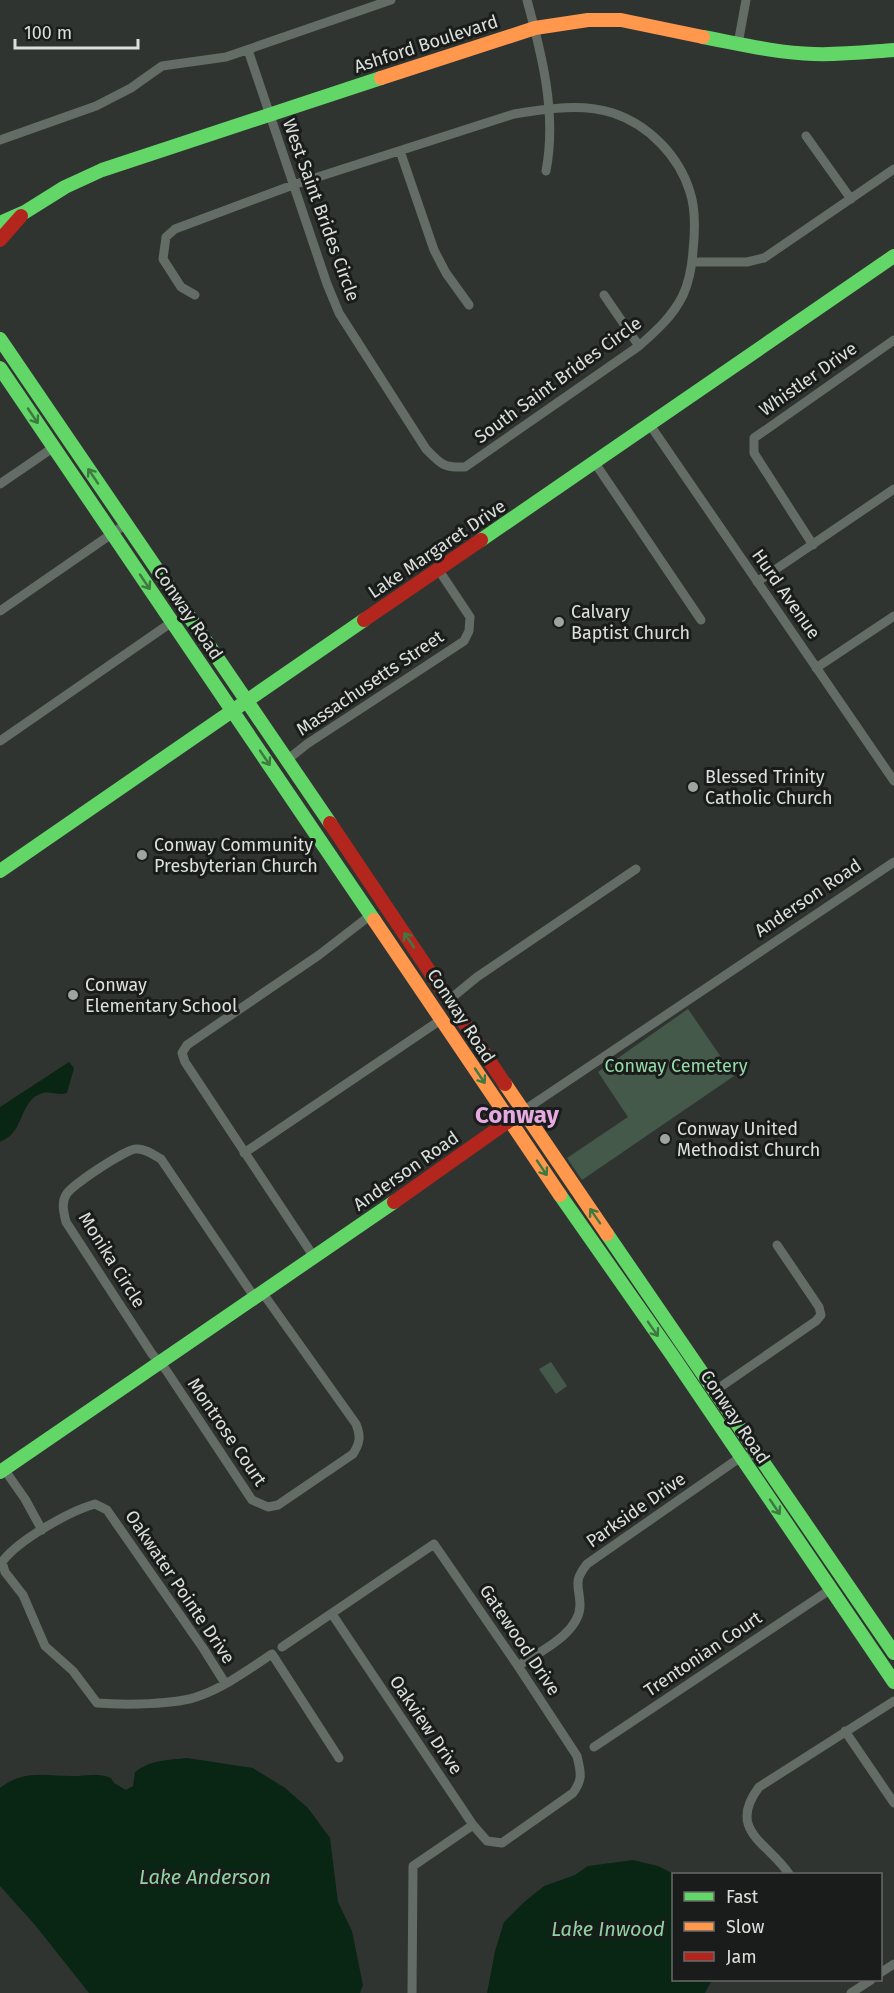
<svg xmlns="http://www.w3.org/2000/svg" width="894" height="1993" viewBox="0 0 894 1993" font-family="'Fira Sans',sans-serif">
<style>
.green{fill:#445949}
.water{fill:#092614}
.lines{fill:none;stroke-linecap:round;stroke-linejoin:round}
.street{stroke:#636c65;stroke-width:9}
.fast{stroke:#63d668;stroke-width:14}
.slow{stroke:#ff974d;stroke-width:14}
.jam{stroke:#b3261e;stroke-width:14}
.oneway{stroke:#3e7941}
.poi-dot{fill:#9fa4a0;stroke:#191c1a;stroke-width:2}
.labels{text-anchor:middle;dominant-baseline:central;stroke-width:6;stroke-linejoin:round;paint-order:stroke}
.street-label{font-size:18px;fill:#dbe0dc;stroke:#191c1a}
.poi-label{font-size:18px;fill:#dbe0dc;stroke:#191c1a;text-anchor:start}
.park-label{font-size:18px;fill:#97daaa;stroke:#191c1a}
.water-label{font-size:20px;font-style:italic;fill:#90d3a2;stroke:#191c1a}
.district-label{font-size:24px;font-weight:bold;fill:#e6aae2;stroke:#191c1a}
</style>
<rect width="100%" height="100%" fill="#303431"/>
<!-- green -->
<path class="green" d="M688 1009 734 1076 582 1180 567 1158 628 1117 598 1072Z
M551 1362 567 1386 556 1394 539 1369Z"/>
<!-- water -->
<path class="water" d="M69 1062 74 1068 67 1093C59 1096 51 1091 43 1093 26 1097 23 1118 15 1130 11 1136 6 1139 0 1142V1107Z
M187 1758 253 1768 285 1788 308 1808 330 1838 338 1902 352 1931 363 1985 360 1993H89L35 1925 0 1886V1788C25 1768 49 1777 78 1776 90 1775 99 1773 111 1778L114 1783 126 1790 133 1786 135 1772C150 1760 168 1760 187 1758Z
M633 1860 658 1866 674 1874V1980H712L705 1993H487L495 1951 504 1922 523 1903 544 1886 575 1875 588 1866Z"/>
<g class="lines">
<!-- street -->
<path class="street" d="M527 0C542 55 557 114 546 171
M738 44 746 0
M806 136 851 199
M0 140 96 106 131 88 162 66 226 57 391 0
M400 151 434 250 446 273 469 305
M693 262H747L764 258 894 169
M195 295 181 287 163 259 166 237 175 229 293 185 514 114C546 109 581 103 613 113 649 125 679 156 690 192 696 210 695 232 693 251 692 265 689 282 683 295 673 316 656 331 639 346L465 467C443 468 441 464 426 449L339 313 327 284 248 50
M604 295 639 346
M650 425 894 781
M595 463 701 620
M0 484 54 447
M813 545 754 453V438L894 340
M757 582 894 489
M0 611 126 524
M816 668 894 616
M0 741 172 622
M287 760 307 744 464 641 469 631 470 617 438 569
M449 1000 477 977 636 869
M523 1111 894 862
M244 1153 442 1019
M314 1257 185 1062 182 1053 187 1045 319 955 372 914
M255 1298 161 1159C154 1155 145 1148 136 1149 126 1149 70 1186 66 1195 61 1203 64 1214 66 1222L152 1354 166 1370 252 1500 268 1507 278 1505 353 1454C360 1443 361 1436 356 1424L262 1292
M716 1390 816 1321 821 1315 819 1307 777 1245
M4 1469 25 1499 42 1530
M282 1647 434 1544 518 1666 577 1756C581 1773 583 1779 573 1793L502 1843 487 1841 473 1825 332 1614
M518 1666C539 1652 581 1633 580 1604 579 1584 573 1582 587 1564L735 1461 758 1453
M225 1683 203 1648 107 1510 95 1504C70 1511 18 1540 2 1562L5 1572 23 1595 45 1646 73 1671 97 1703C123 1705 176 1705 199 1696 225 1687 249 1669 272 1654L339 1758
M845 1731 894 1803
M594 1747 831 1589
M789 1874C769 1843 726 1831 759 1787L894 1701
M880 1973 894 1964
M412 1993 413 1866 473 1825
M851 1993 871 1980"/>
<!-- fast -->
<path class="fast" d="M703 37C740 44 777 53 814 54 841 55 867 52 894 50
M0 223 25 212 65 187 102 170 381 78
M0 339 330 823
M0 368 374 920
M481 540 894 256
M0 871 364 620
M560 1195 672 1355 894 1682
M607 1234 894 1653
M0 1472 394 1202"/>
<!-- slow -->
<path class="slow" d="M381 78 535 28 588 20H621L703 37
M374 920 560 1195
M505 1084 607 1234"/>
<!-- jam -->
<path class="jam" d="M0 240 21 216
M364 620 481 540
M330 823 505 1084
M394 1202 517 1115"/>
</g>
<!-- one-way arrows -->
<defs><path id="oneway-shaft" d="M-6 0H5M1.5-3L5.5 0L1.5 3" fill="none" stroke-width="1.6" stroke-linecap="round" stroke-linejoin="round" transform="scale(1.5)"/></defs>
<g class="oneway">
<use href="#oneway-shaft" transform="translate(33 416) rotate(56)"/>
<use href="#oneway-shaft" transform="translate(93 476) rotate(-124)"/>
<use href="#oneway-shaft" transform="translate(145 582) rotate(56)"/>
<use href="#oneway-shaft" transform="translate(265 758) rotate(56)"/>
<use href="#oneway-shaft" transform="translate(409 940) rotate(-124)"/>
<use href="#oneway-shaft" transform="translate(480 1076) rotate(56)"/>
<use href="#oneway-shaft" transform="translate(542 1168) rotate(56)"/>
<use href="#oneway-shaft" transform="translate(595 1216) rotate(-125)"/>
<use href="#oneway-shaft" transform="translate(653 1329) rotate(55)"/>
<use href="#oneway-shaft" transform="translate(775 1507) rotate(56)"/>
</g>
<!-- markers -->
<g class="poi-dot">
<circle cx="559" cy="622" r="6"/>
<circle cx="693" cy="787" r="6"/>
<circle cx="142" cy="855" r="6"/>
<circle cx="73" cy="995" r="6"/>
<circle cx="665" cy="1139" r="6"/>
</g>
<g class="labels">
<!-- street labels -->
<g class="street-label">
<text transform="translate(426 44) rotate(-18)">Ashford Boulevard</text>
<text transform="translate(321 210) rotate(70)">West Saint Brides Circle</text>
<text transform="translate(808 379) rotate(-35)">Whistler Drive</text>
<text transform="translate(558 380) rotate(-36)">South Saint Brides Circle</text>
<text transform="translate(437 549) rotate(-34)">Lake Margaret Drive</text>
<text transform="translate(786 594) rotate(55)">Hurd Avenue</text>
<text transform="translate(188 613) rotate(56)">Conway Road</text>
<text transform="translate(370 683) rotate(-34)">Massachusetts Street</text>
<text transform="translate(808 898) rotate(-34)">Anderson Road</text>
<text transform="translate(461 1016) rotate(57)">Conway Road</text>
<text transform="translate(406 1171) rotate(-35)">Anderson Road</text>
<text transform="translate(112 1260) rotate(58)">Monika Circle</text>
<text transform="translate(735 1417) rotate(56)">Conway Road</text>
<text transform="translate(227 1432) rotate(56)">Montrose Court</text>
<text transform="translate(636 1510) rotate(-35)">Parkside Drive</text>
<text transform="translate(180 1587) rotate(56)">Oakwater Pointe Drive</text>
<text transform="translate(520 1640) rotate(56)">Gatewood Drive</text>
<text transform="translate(703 1654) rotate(-34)">Trentonian Court</text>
<text transform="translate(426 1725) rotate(56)">Oakview Drive</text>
</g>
<!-- poi labels -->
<g class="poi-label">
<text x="571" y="612">Calvary<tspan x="571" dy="21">Baptist Church</tspan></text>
<text x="705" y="777">Blessed Trinity<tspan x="705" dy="21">Catholic Church</tspan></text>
<text x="154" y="845">Conway Community<tspan x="154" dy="21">Presbyterian Church</tspan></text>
<text x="85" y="985">Conway<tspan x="85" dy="21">Elementary School</tspan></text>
<text x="677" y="1129">Conway United<tspan x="677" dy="21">Methodist Church</tspan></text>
</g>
<!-- park labels -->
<g class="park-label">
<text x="676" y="1066">Conway Cemetery</text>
</g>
<!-- water labels -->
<g class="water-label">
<text x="205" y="1877">Lake Anderson</text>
<text x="608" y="1929">Lake Inwood</text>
</g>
<!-- district labels -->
<g class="district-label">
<text x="517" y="1115">Conway</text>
</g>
</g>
<!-- legend -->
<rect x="672" y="1873" width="210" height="108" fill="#191c1a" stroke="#676a68" stroke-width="1.5"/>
<rect x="684" y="1892" width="30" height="9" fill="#63d668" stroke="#676a68" stroke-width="1.5"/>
<text x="726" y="1903" font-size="18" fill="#dbe0dc">Fast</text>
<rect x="684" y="1922" width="30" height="9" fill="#ff974d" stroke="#676a68" stroke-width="1.5"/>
<text x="726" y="1933" font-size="18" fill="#dbe0dc">Slow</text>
<rect x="684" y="1952" width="30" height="9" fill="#b3261e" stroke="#676a68" stroke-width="1.5"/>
<text x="726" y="1963" font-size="18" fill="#dbe0dc">Jam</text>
<!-- scale -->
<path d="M15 39v9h123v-9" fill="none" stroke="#dbe0dc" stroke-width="3"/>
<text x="24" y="39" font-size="18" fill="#dbe0dc" stroke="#191c1a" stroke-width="4.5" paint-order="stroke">100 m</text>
</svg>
